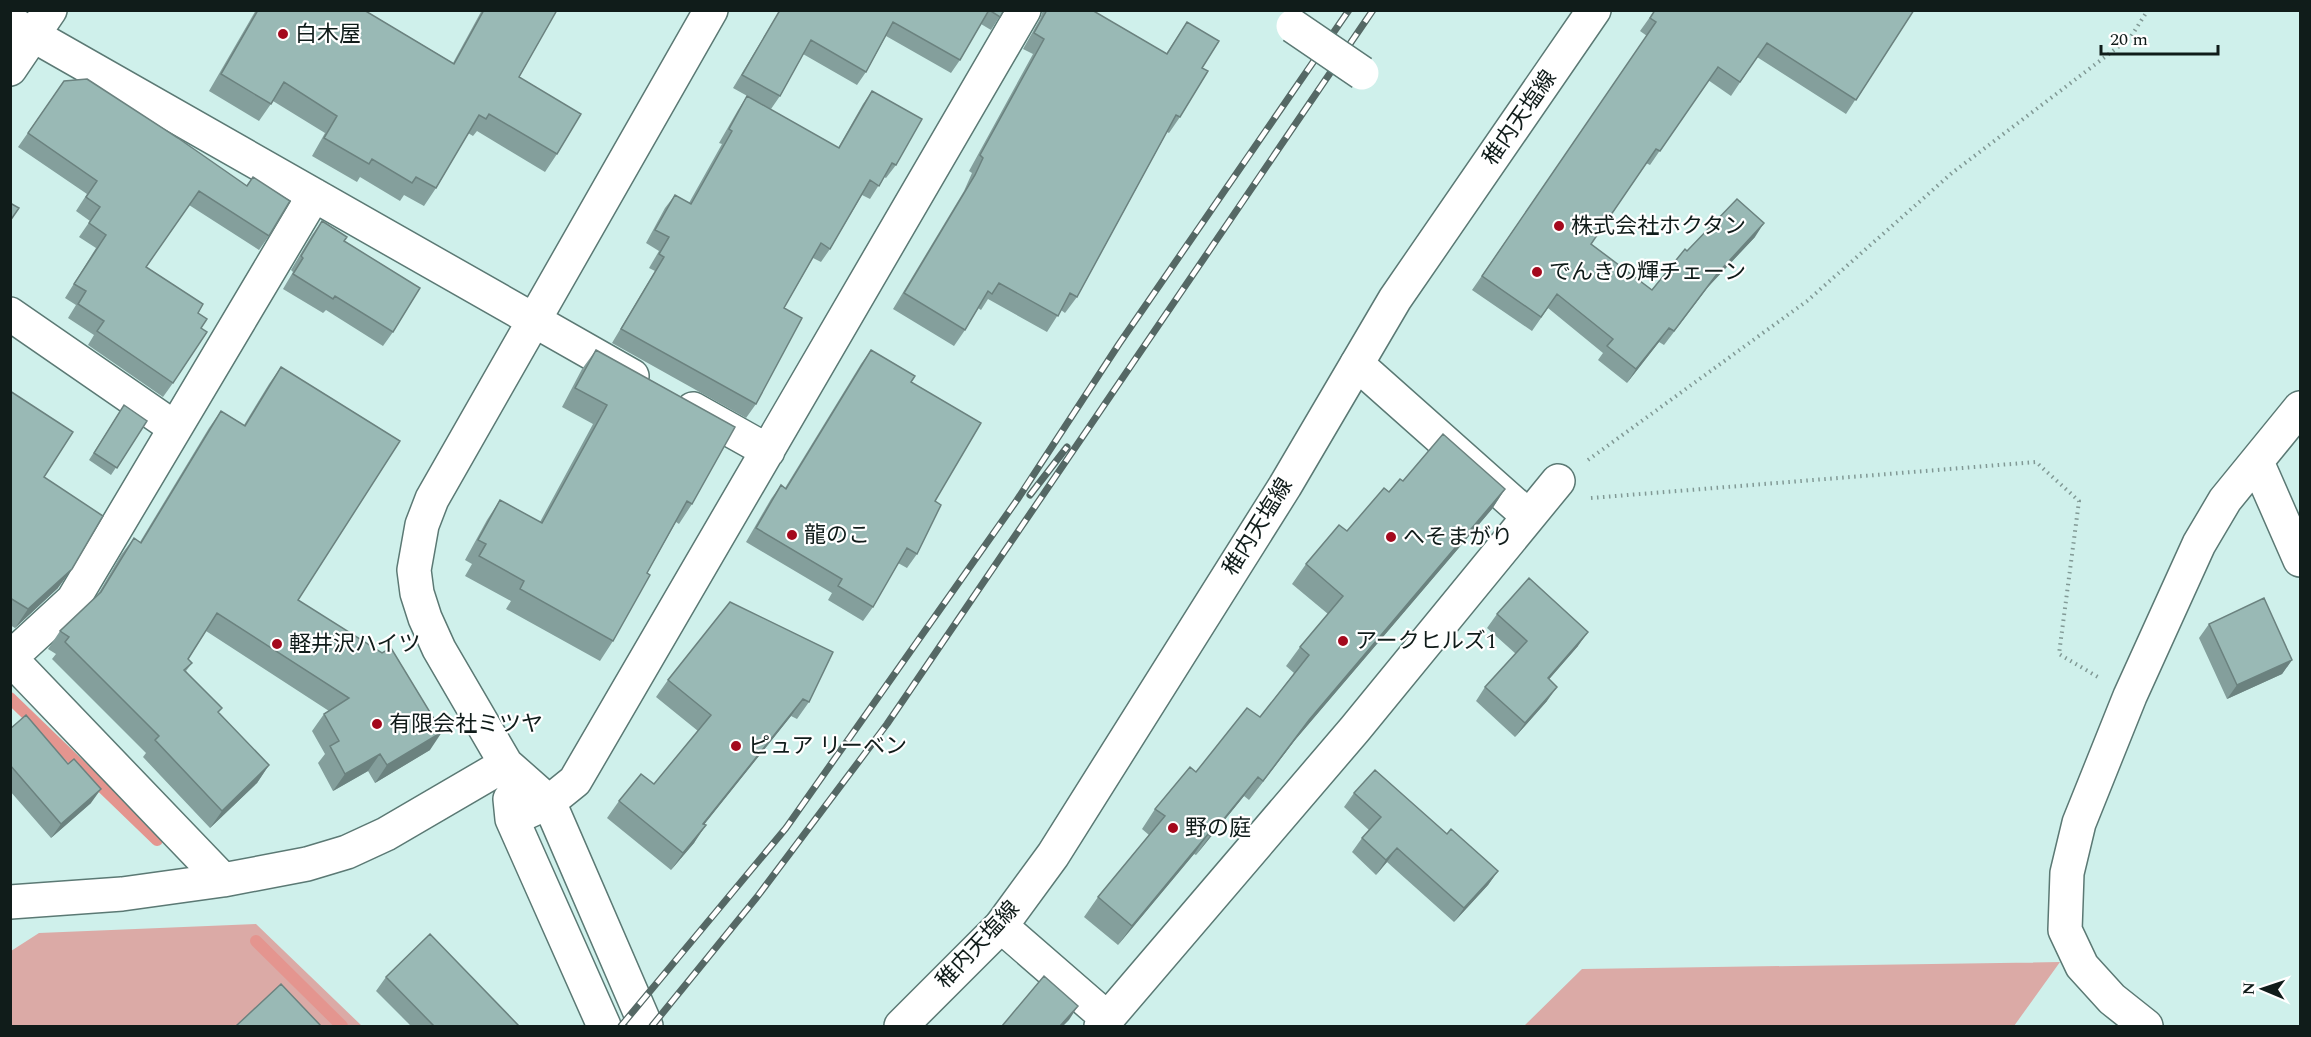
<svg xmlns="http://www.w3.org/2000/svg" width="2311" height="1037" viewBox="0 0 2311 1037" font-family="Spectral,'Noto Sans JP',serif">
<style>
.green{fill:#dbaaa6}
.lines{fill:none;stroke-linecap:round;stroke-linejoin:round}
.stream{stroke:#e4958f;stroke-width:12}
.minor-casing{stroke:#5b7974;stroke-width:36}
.major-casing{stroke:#5b7974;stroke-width:36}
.highway-casing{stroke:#5b7974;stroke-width:36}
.path{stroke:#819995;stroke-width:4;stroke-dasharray:1.5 4.5;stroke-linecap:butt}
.minor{stroke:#fff;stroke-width:33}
.major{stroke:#fff;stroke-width:33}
.highway{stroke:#fff;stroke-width:33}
.rail-casing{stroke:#556865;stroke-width:7}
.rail{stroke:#fff;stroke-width:4.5;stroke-dasharray:14;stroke-linecap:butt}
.minor-bridge-casing{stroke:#5b7974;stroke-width:36;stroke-linecap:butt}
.minor-bridge{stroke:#fff;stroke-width:33}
.wall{fill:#849f9c}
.shaded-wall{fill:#6b827f}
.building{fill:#99b9b5;stroke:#6b827f;stroke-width:1.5}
.poi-dot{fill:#a4091d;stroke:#fff;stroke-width:2}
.labels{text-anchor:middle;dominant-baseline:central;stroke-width:4.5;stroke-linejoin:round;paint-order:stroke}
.poi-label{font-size:22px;fill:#101c1a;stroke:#fff;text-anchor:start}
.street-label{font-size:22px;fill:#101c1a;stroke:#fff}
</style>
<rect width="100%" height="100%" fill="#cff0eb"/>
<!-- green -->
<path class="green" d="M256 924 362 1026H11V951L39 933Z
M2060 962 2014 1026H1524L1582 969Z"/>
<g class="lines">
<!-- stream -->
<path class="stream" d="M10 698 157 840
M256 941 342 1026"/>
<defs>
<path id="minor" d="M10 22 632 376
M10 314 175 428
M1357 364 1528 516
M693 409 768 451
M2257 462 2300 560
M510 799 512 819 604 1026
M512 819 549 802 575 781 1024 10
M223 880 10 658 73 600 314 195
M10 902 122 894 223 880 307 864 347 852 386 834 506 764
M1001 926 1108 1019
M646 1026 549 802 506 764 439 649 425 618 417 593 414 570 422 525 432 499 711 10
M1101 1026 1355 729 1558 481
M2146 1026 2112 999 2082 966 2065 930 2067 873 2079 823 2130 696 2199 544 2225 500 2300 408"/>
<path id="major" d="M901 1026 1001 926 1053 855 1285 486 1395 299 1594 10"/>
<path id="highway" d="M10 69 50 10"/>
</defs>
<!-- minor casing -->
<use href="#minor" class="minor-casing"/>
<!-- major casing -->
<use href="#major" class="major-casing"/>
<!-- highway casing -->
<use href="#highway" class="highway-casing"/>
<!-- path -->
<path class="path" d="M1588 460 1807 301 1952 173 2130 38 2148 10
M1591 498 2036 462 2079 501 2059 654 2098 677"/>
<!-- minor -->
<use href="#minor" class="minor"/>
<!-- major -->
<use href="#major" class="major"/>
<!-- highway -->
<use href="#highway" class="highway"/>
<defs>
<path id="rail" d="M1030 495 1067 447
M621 1026 786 828 1017 500 1119 344 1349 10
M652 1026 757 897 887 724 1373 10"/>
</defs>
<!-- rail casing -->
<use href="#rail" class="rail-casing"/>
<!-- rail -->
<use href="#rail" class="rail"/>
<defs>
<path id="minor-bridge" d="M1293 26 1362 73"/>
</defs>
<!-- minor-bridge casing -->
<use href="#minor-bridge" class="minor-bridge-casing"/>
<!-- minor-bridge -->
<use href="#minor-bridge" class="minor-bridge"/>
</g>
<!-- wall -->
<path class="wall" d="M256 10H364L453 63 482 10H557L519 77 557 154 545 172 477 131 473 136 468 133 436 188 424 206 404 195 400 201 360 177 357 182 312 156 325 133 273 101 259 121 209 91Z
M780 10H1004L991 30 981 24 960 60 951 73 886 36 866 72 857 85 803 54 780 96 771 109 733 88Z
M1043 10H1092L1166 54 1187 22 1202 68 1180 117 1169 133 1167 132 1077 297 1065 313 1061 310 1047 332 988 299 981 310 978 308 965 330 954 346 893 309 964 191 972 173 969 171 1033 54 1023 49 1040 19Z
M1655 10H1914L1846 114 1757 57 1731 96 1708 80 1650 165 1646 163 1591 244 1652 290 1687 251 1755 237 1707 288 1664 345 1659 342 1627 383 1598 360 1603 353 1548 308 1532 331 1472 290 1647 36 1640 31Z
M64 81 246 186 253 177 269 236 259 250 189 205 146 267 198 313 201 328 173 383 163 397 88 345 94 335 68 318 76 305 65 298 96 248 79 237 90 221 76 211 87 194 18 147Z
M872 91 896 165 886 178 884 177 870 199 862 195 830 249 821 262 813 258 784 308 756 404 746 418 612 343 655 271 649 268 659 251 646 243 665 208 675 195 689 203 722 144 719 143 738 110 747 96 838 148 863 104Z
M322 221 344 241 393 332 383 346 326 310 323 313 283 289 293 272 291 270 312 235Z
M596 350 692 504 679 524 676 522 647 573 613 641 600 661 506 609 511 601 465 576 472 564 465 560 487 520 500 500 540 522 593 424 562 407 582 369Z
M871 350 911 382 935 501 917 554 907 568 898 563 873 607 863 621 828 600 832 593 746 542 771 499 781 485 785 488 861 364Z
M281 367 298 600 430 750 375 783 368 771 333 791 318 763 325 754 312 731 324 714 329 711 206 631 188 659 192 663 186 671 218 713 269 765 257 783 210 828 143 757 146 753 52 659 56 654 48 649 60 631 97 596 121 555 134 538 140 542 209 428 221 411 244 425 269 384Z
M10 391 44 477 58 588 15 628 10 625Z
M124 405 147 421 111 475 89 460Z
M1403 481 1505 489 1492 509 1295 740 1249 800 1244 796 1196 855 1194 854 1118 945 1084 917 1098 897 1149 835 1142 829 1155 809 1196 772 1260 717 1294 673 1286 666 1300 647 1328 614 1292 584 1306 564 1347 531 1389 492Z
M730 602 809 702 797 719 791 716 704 824 694 843 671 870 607 818 619 801 654 784 698 731 656 697 668 680Z
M1497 614 1578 646 1549 679 1547 701 1515 737 1476 701 1485 687 1516 654 1487 628Z
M2209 624 2292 660 2282 674 2227 699 2199 638Z
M10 729 91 803 51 838 10 791Z
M1354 793 1447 834 1498 871 1488 885 1454 922 1387 862 1376 875 1352 852 1362 838 1369 830 1344 807Z
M386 977 519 1026H411L376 991Z"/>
<!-- shaded-wall -->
<path class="shaded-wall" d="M1764 223 1755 237 1707 288 1664 345 1717 274Z
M1669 328 1659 342 1627 383 1636 369Z
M1505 489 1492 509 1295 740 1249 800 1309 720Z
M72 569 58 588 15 628 28 609Z
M1588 632 1578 646 1538 692 1548 678Z
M2292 660 2282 674 2227 699 2237 685Z
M1557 687 1547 701 1515 737 1525 723Z
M803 699 791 716 691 841 703 824Z
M442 732 430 750 375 783 387 765Z
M380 754 368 771 333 791 345 774Z
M269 765 257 783 210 828 222 811Z
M1258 777 1244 796 1196 855 1210 836Z
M101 789 91 803 51 838 61 824Z
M706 825 694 843 671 870 683 853Z
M1208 834 1194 854 1118 945 1132 926Z
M1397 848 1387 862 1376 875 1386 860Z
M1498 871 1488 885 1454 922 1464 908Z
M1078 1006 1069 1020 1063 1026H1060Z"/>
<!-- building -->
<path class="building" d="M258 10H364L454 64 484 10H557L519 77 581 114 557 154 489 114 486 119 479 115 436 188 416 177 412 183 372 159 369 164 324 138 337 116 284 82 271 104 221 74Z
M780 10H989L960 60 893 22 866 72 811 40 780 96 742 75Z
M989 10H1004L1000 17Z
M1047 10H1092L1167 54 1187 22 1219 41 1202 68 1208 71 1180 117 1176 115 1077 297 1070 293 1058 316 999 283 992 294 988 291 965 330 904 293 975 175 983 158 980 155 1044 39 1034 33Z
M1655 10H1914L1856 100 1767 43 1740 82 1718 67 1660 151 1656 149 1591 244 1652 290 1685 249 1687 251 1737 199 1764 223 1717 274 1674 331 1669 328 1636 369 1607 346 1613 339 1557 294 1541 317 1482 276 1656 22 1650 18Z
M87 79 178 138 247 186 253 177 290 201 269 236 199 191 146 267 203 304 198 313 207 319 201 328 207 332 173 383 97 331 104 321 78 304 86 291 74 284 106 235 89 223 100 207 86 197 97 181 28 133 64 81Z
M872 91 922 119 896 165 892 163 879 186 870 180 830 249 821 243 784 308 802 318 756 404 621 329 664 257 659 254 669 237 655 230 675 195 691 204 732 131 729 129 747 96 839 148Z
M10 203 19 208 10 221Z
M322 221 347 237 344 241 420 288 393 332 335 296 333 299 293 274 303 258 301 256Z
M596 350 735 427 692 504 687 501 647 573 650 575 613 641 520 589 524 581 479 556 486 544 478 540 500 500 542 523 607 405 575 388Z
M871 350 915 376 911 382 981 423 935 501 941 505 917 554 907 548 873 607 838 586 842 579 756 528 781 485 786 489Z
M281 367 400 441 298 600 382 653 391 648 442 732 387 765 380 754 345 774 330 746 339 741 324 714 349 698 217 613 188 659 192 663 184 670 222 708 218 712 269 765 222 811 155 740 159 736 65 642 69 637 60 631 101 592 134 538 141 543 221 411 245 426Z
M10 391 73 432 44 477 103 516 72 569 28 609 10 598Z
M124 405 147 421 117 468 94 453Z
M1443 434 1505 489 1309 720 1263 781 1258 777 1210 836 1208 834 1132 926 1098 897 1165 816 1155 809 1190 767 1196 772 1247 708 1260 717 1309 655 1300 647 1343 596 1306 564 1339 525 1347 531 1384 488 1389 492 1400 479 1403 481Z
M1529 578 1588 632 1548 678 1557 687 1525 723 1485 687 1527 641 1497 614Z
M2264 598 2292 660 2237 685 2209 624Z
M730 602 833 652 809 702 803 699 703 824 706 825 683 853 619 801 641 774 654 784 711 715 668 680Z
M26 715 68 764 74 759 101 789 61 824 10 765V729Z
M1375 770 1447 834 1451 829 1498 871 1464 908 1397 848 1386 860 1362 838 1381 817 1354 793Z
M430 934 519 1026H434L386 977Z
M1044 976 1078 1006 1060 1026H1002Z
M281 984 321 1026H236Z"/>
<!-- markers -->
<g class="poi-dot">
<circle cx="283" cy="34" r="6"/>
<circle cx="1559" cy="226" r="6"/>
<circle cx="1537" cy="272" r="6"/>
<circle cx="792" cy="535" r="6"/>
<circle cx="1391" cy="537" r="6"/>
<circle cx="1343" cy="641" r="6"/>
<circle cx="277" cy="644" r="6"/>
<circle cx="377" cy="724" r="6"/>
<circle cx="736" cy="746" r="6"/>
<circle cx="1173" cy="828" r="6"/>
</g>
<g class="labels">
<!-- poi labels -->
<g class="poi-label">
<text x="295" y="34">白木屋</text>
<text x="1571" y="226">株式会社ホクタン</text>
<text x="1549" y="272">でんきの輝チェーン</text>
<text x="804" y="535">龍のこ</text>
<text x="1403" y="537">へそまがり</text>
<text x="1355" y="641">アークヒルズ1</text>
<text x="289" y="644">軽井沢ハイツ</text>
<text x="389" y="724">有限会社ミツヤ</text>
<text x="748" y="746">ピュア リーベン</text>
<text x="1185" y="828">野の庭</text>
</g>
<!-- street labels -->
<g class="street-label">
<text transform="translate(1520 118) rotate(-55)">稚内天塩線</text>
<text transform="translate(1258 527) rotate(-58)">稚内天塩線</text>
<text transform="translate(978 945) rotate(-47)">稚内天塩線</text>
</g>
</g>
<!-- border -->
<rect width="2311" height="1037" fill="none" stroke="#101c1a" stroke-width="24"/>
<!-- north arrow -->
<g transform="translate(2263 989) rotate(272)" stroke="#ffffff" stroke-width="4.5" paint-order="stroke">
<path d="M0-4.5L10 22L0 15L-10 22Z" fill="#101c1a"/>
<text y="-9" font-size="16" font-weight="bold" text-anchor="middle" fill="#101c1a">N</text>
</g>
<!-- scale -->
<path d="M2101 45v9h117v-9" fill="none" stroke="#101c1a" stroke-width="3"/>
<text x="2110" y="45" font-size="18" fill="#101c1a" stroke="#ffffff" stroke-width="4.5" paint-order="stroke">20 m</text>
</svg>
